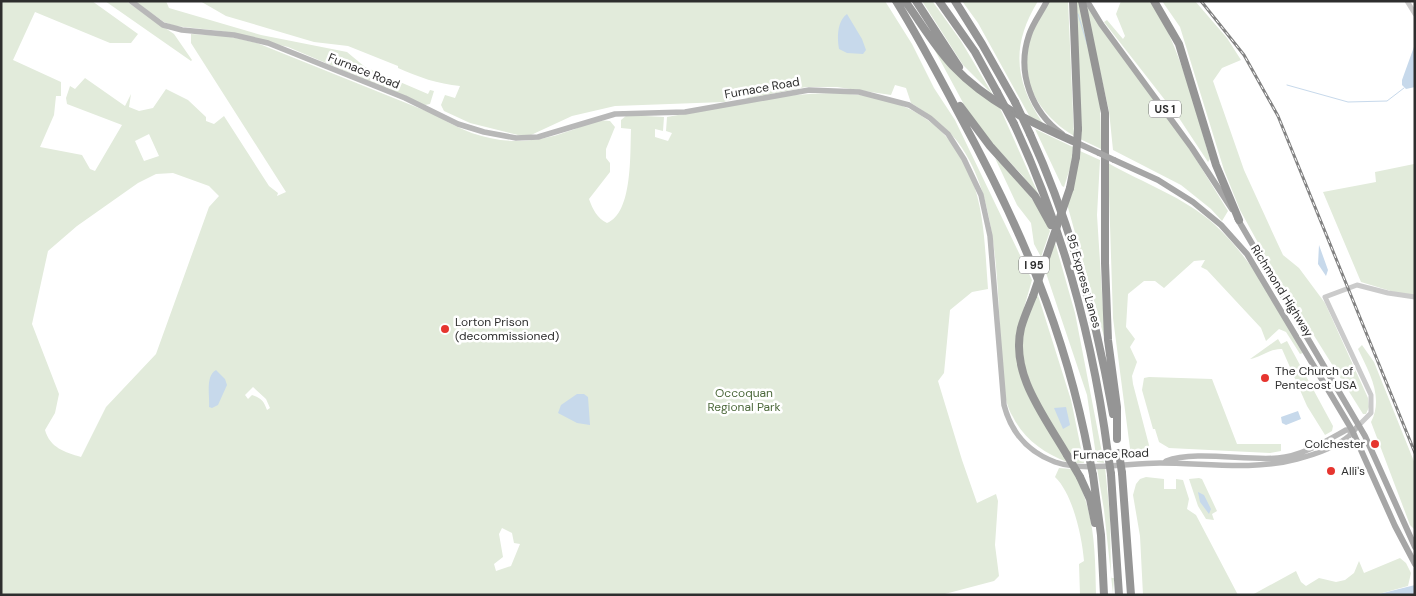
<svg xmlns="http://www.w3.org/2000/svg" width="1416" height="596" viewBox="0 0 1416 596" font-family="'DM Sans',sans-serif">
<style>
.green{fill:#e2ebdb;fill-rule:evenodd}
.water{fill:#c7d9eb}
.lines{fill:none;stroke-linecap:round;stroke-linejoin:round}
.stream{stroke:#c7d9eb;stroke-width:1}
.tertiary{stroke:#cbcbcb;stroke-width:5}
.secondary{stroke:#b8b8b8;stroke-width:5.5}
.primary{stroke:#a6a6a6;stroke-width:6}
.motorway{stroke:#959595;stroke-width:8}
.rail-casing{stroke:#838383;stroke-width:3}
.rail{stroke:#fff;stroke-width:1;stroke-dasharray:4;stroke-linecap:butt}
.primary-bridge{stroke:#a6a6a6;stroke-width:6}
.motorway-bridge{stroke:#959595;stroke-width:8}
.poi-dot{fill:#e6352f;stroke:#fff;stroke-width:2}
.labels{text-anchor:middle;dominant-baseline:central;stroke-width:5;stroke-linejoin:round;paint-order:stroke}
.shield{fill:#fff;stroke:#6d6d6d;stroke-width:1}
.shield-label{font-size:11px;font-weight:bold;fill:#2e2e2e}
.street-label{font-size:12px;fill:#2e2e2e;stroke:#fff}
.poi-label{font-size:12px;fill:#2e2e2e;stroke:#fff;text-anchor:start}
.park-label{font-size:12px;fill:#4c693b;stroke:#fff}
</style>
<rect width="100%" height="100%" fill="#fff"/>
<!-- green -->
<path class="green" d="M1 1H92L138 34 131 43H110L35 12 13 60 61 82V96H56L54 115 40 147 82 155 90 169 95 171 122 125 67 104 66 98 70 86 75 89 85 78 125 106 131 94 129 107 139 111 153 108 166 89 188 100 206 117V121L214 124 224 116 269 186 278 193 277 196 286 192 191 43V34L227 36 257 43 436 115C478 142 521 149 569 131 582 127 596 118 610 121L615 127 606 149V158L610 163V172L589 199C593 210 597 218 607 223 633 213 630 153 631 129L621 128V120L627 115 664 117 663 131 655 129V137L668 141 672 133 666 131 667 117C768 99 919 52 971 177 985 212 985 252 988 289L972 292 950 310 944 373 938 381 962 460 977 503 996 494 998 501 995 545 999 576 994 581 941 595H1ZM149 134 159 156 144 161 135 141ZM173 173 209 186 219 196 209 207 156 354 106 407 81 457C65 452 50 448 45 430L55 413 59 394 32 324 48 251 77 226 138 183 156 174ZM253 387 266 399 270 408 267 410C264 401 261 398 252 395L248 399 245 395ZM502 528 512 533 514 543 520 544 511 566 496 571 494 564 503 557 499 534Z
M105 1H126L174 34 192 60 191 61Z
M134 1H166L169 8 261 35 347 52 365 67 428 94 430 90 434 91 430 104 425 105 288 47 221 31 175 26 164 22Z
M200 1H885L912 44 934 88 955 120 1032 280 1017 332V363L1067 462C1044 453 1024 439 1013 417 1001 397 1003 369 1001 347 997 284 998 202 962 148 949 128 930 115 911 103L906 88 895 85 891 95 837 87H806L750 98 741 96 724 102 615 106 572 116 531 135 522 136 470 123 444 111 441 105 445 95 455 98 460 86C438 84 418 77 398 68V66L348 46 314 42 226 16Z
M922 1 933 2 961 41 993 95 963 65Z
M962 1H1038C1010 47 1015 82 1044 125L1031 119 978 23Z
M1049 1H1068L1074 136C1040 116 1014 76 1031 36 1036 24 1043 13 1049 1Z
M1075 1H1079L1100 102 1101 149 1080 139Z
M1084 1 1186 143 1228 211 1222 221 1211 209 1181 185 1113 150 1109 111Z
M1121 1H1149C1177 34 1197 116 1210 159L1208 162 1179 118 1104 22 1107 20 1123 39 1125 36 1116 14Z
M1162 1H1195L1227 38 1241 60 1222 68 1213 81 1244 170 1276 240 1283 255 1299 268 1325 303 1368 398 1369 407 1366 414H1363L1273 270 1240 210 1224 170 1180 27Z
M933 47 1000 108 1045 209 1023 176 992 143 968 112Z
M1035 129 1073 147 1071 165 1064 187 1062 186Z
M1080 151 1100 160 1097 215 1105 340 1067 204Z
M995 158C1016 179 1039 203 1050 231L1041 257 1034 244 1031 223 1017 205Z
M1108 163C1143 183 1184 197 1214 224 1252 259 1279 308 1303 353L1300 354 1286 332 1279 329 1266 341 1261 328 1207 270 1201 267 1205 260 1194 261 1164 288 1155 281H1144L1128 294 1126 327 1135 339 1130 347 1137 362 1132 376 1133 384 1150 449 1147 456H1131L1113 318Z
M1414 164 1415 166V295L1394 292 1361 282 1323 192 1376 182 1375 172Z
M1054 239 1075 313 1104 463 1097 462 1087 395 1045 270Z
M1037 292 1071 400 1084 463H1076C1055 429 1015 375 1023 333 1025 319 1032 305 1037 292Z
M1278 339 1281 344 1287 341 1333 426 1332 431 1325 435 1307 406 1282 349C1271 348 1261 357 1250 359Z
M1362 345 1374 362 1415 464V530L1410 525 1371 422C1384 397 1369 372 1358 349Z
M1149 377 1212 379 1237 444H1281V451L1270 453 1169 448 1159 442 1155 429H1153L1142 390 1144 378Z
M1105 467 1110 516 1111 578H1114L1113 594 1104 510 1097 468Z
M1059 468 1072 469C1095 510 1095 549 1096 595H1080L1079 564 1084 561C1082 537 1073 494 1055 477Z
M1146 477 1164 479V489H1176V479L1183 480 1189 499 1187 509 1196 515 1238 595H1143L1140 536 1133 495 1136 484 1140 479Z
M1199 478 1202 479 1217 511 1212 514 1214 520 1206 519 1198 506 1189 479Z
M1400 558 1406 563 1411 573 1408 586 1375 595H1252L1296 571 1301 582 1306 586 1319 578 1336 582 1345 580 1354 573 1359 561 1364 573Z"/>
<!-- water -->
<path class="water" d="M847 14 862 39 866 50 863 54 847 53 839 49C837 38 837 21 847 14Z
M1415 44V87L1406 89 1402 85V80Z
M1319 245 1328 270 1326 276 1318 264Z
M216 370 225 379 227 385 218 405 212 408 209 407C210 396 205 376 216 370Z
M577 394H584L588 397 590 425 577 423 558 413 561 405Z
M1066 407 1070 425 1063 429 1054 408Z
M1298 411 1301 419 1286 425 1282 423 1281 417Z
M1198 492 1204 495 1211 509 1209 514 1200 502Z
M1415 585V595H1375Z"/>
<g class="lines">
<!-- stream -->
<path class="stream" d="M1078 14 1088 47
M1287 85 1348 102 1387 101 1404 88"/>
<!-- tertiary -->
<path class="tertiary" d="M1407 1 1415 14
M1359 425 1371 413V395L1325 297 1357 285 1388 293 1415 297"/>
<!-- secondary -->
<path class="secondary" d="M131 1 163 25 182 30 234 35 268 43 405 98 458 124 484 132 516 138 538 137 615 114 685 112 809 90 859 92 909 105 930 118 948 134 964 159 981 195 990 236 1004 405C1011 432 1028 452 1055 462 1084 472 1128 463 1160 463 1205 463 1253 471 1297 459 1313 455 1336 447 1349 436 1353 432 1355 429 1359 425
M1166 461C1195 450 1246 461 1278 458 1302 456 1326 441 1346 430H1352"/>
<!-- primary -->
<path class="primary" d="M1047 1C1041 13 1033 23 1029 35 1016 73 1032 112 1062 134
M1087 1 1101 24 1192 148 1232 209
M1073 141 1099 153
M1114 160 1158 180 1193 202 1221 225 1247 254 1352 430 1395 526 1415 564
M1237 218 1365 436 1415 547"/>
<!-- motorway -->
<path class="motorway" d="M896 1C919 38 939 76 959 114 1020 226 1065 330 1089 456
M905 1C921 23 935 47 953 66 986 101 1030 122 1073 141
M916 1 959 67
M939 1 975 52 997 92
M955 1 982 44 1015 102
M1073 1 1078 129
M1082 1 1105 113V263L1108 340 1117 407V439
M1154 1 1179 44 1216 165 1239 220
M960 106 990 146 1035 196 1051 225
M1014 124C1063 229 1093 339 1108 454
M1030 134C1071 224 1096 317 1113 414
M1070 188 1076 157
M1033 296C1029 306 1024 317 1021 328 1010 374 1045 417 1067 455
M1122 473 1131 595
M1111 474 1119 595
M1093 475 1101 535 1104 595
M1080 477 1090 499 1095 523"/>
<defs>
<path id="rail" d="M1201 1 1244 55 1278 116 1415 453"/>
</defs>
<!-- rail casing -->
<use href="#rail" class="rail-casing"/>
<!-- rail -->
<use href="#rail" class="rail"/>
<!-- primary-bridge -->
<path class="primary-bridge" d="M1099 153 1114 160"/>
<!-- motorway-bridge -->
<path class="motorway-bridge" d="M997 92 1014 124
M1015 102 1030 134
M1076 157 1078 129
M1033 296 1070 188
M1119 453 1122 473
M1108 454 1111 474
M1067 455 1080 477
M1089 456 1093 475"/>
</g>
<!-- markers -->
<g class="poi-dot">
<circle cx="445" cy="329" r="5"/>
<circle cx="1265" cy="378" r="5"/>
<circle cx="1375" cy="444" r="5"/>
<circle cx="1331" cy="471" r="5"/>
</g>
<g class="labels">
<!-- shield labels -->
<g class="shield">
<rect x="1149" y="100.5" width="32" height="17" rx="4"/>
<rect x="1019" y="256.5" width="30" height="17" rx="4"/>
</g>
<g class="shield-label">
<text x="1165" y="109">US 1</text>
<text x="1034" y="265">I 95</text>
</g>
<!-- street labels -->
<g class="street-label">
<text transform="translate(364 71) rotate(22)">Furnace Road</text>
<text transform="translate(762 88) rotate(-10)">Furnace Road</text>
<text transform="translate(1084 281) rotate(74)">95 Express Lanes</text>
<text transform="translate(1282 291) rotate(58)">Richmond Highway</text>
<text transform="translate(1111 454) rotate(-2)">Furnace Road</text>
</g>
<!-- poi labels -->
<g class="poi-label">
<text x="455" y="322">Lorton Prison<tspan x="455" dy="14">(decommissioned)</tspan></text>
<text x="1275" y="371">The Church of<tspan x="1275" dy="14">Pentecost USA</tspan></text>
<text x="1365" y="444" text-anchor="end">Colchester</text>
<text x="1341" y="471">Alli's</text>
</g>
<!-- park labels -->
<g class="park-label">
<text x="744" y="393">Occoquan<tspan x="744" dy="14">Regional Park</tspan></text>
</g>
</g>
<!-- border -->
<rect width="1416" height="596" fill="none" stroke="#2e2e2e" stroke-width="5"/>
</svg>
